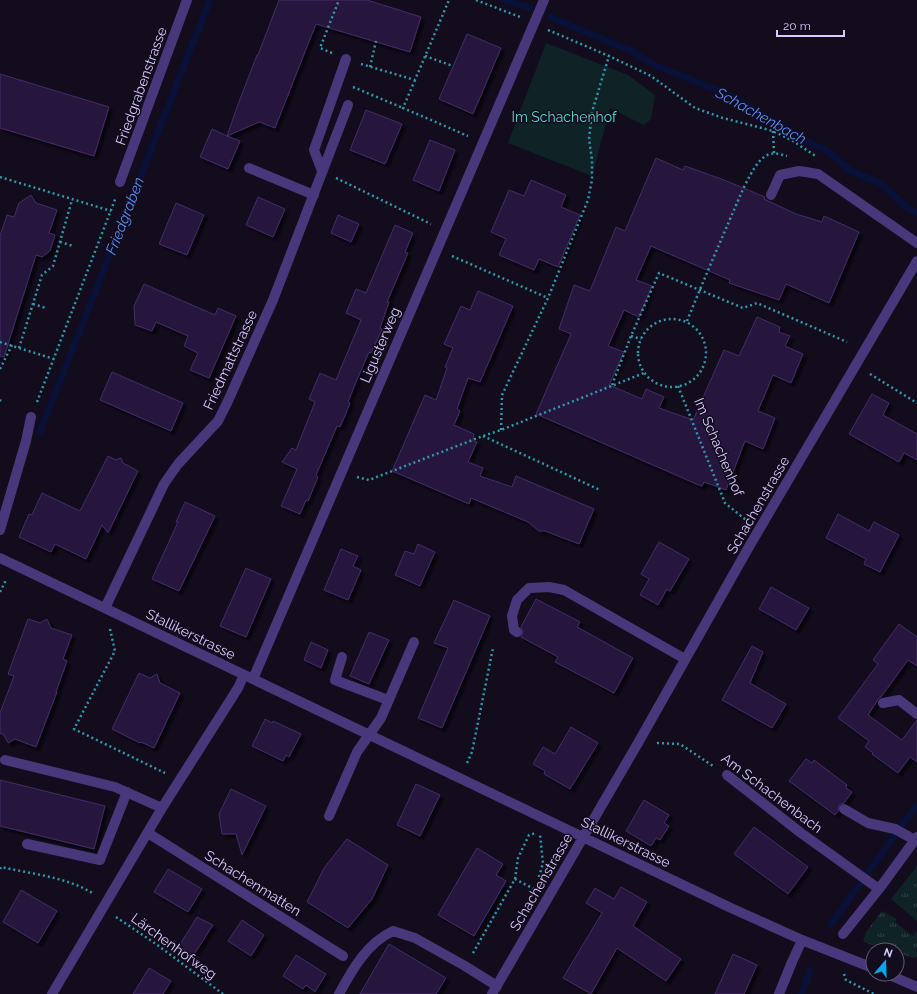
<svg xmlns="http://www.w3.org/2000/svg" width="917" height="994" viewBox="0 0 917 994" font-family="Raleway,sans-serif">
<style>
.grass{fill:url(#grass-tufts)}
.park{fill:#0f2327}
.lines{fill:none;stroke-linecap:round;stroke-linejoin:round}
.stream{stroke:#091138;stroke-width:7}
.building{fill:#27183d;stroke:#442b69;filter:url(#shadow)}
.path{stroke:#2f9aac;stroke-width:2.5;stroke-dasharray:2 3;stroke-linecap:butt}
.minor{stroke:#48387b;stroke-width:10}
.labels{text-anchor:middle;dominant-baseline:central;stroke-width:3;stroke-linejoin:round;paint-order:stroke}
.street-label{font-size:14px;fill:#dac9fe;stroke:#120c1d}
.park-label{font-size:14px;fill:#58dbd4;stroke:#120c1d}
.water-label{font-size:15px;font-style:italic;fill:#5990fb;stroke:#120c1d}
</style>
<defs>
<pattern id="grass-tufts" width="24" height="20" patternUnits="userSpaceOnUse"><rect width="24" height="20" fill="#0f2327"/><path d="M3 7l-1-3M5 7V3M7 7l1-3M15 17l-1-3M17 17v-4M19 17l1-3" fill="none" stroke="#314247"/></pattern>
<filter id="shadow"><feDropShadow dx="3.5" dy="3.5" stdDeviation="1" flood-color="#0009"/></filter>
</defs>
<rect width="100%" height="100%" fill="#120c1d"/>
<!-- grass -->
<path class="grass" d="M917 866V921L891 899Z
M882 911 897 919 895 922 913 936 917 931V957L914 958 897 953V950H889L863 942 866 932Z"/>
<!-- park -->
<path class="park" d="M546 43 628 75 655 95 651 119 644 125 610 108 592 176 508 143Z"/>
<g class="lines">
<!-- stream -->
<path class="stream" d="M504 0 530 8
M550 17 631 51 655 65 736 98 763 116 783 126 797 137 826 150 851 171 882 184 906 207 917 213
M40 432 210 0
M903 824 917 806
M868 872 894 837
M831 924 861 883
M802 994 810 970"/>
</g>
<!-- building -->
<path class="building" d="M279 0H367L421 17 410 52 316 24 275 128 259 122 227 136 240 141 228 169 200 157 212 129 227 136 237 107 257 55H258Z
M467 34 501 48 473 114 439 99Z
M0 74 109 107 94 156 0 128Z
M366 110 402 124 385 164 350 150Z
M430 140 455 150 439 191 413 180Z
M656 158 683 170 685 166 724 180 765 197 764 199 796 214 822 222 824 216 859 232 829 303 786 284 779 300 729 283 730 280 651 246 636 280 652 286 639 317 624 310 608 346 624 352 609 385 642 399 646 389 664 397 659 408 693 420 724 350 739 356 757 317 780 327 779 332 790 336 785 346 803 354 791 383 773 375 758 411 775 418 765 444 763 449 745 441 726 490 704 482 702 486H701L536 414 571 334 559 329 574 285 590 291 616 227 625 231Z
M531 180 566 195 561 207 580 215 558 267 539 259 534 270 499 255 506 239 491 232 509 190 524 196Z
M31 195 36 203 57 210 49 233 55 235 50 251 42 257 36 255 4 357 0 356V236L7 215 14 217 19 203Z
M258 197 285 209 273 237 246 225Z
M176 203 204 215 187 255 159 244Z
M338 215 359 224 351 242 331 233Z
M395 225 413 233 405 252 408 253 387 302H389L380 328 382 329 371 353 369 352 356 382 348 402 350 403 344 418 340 427 337 426 316 475 318 477 308 501 306 500 300 514 281 506 297 469 282 462 292 448 296 450 315 402 309 399 320 373 336 380 361 320 346 313 356 289 366 293Z
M144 284 215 315 218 308 236 316 209 378 190 370 198 353 184 346 188 336 156 322 152 331 135 325 134 306Z
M478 291 513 306 480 382 468 378 457 409 460 411 454 425 474 434 473 441 477 442 468 462 483 468 480 476 512 487 516 476 594 509 579 544 545 531H539L528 522 471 498 469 504 392 471 425 395 436 400 447 368 445 367 453 348 444 344 461 306 470 310Z
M112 372 183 403 171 431 100 400Z
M872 394 889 403 883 415 917 434V460L904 453 899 462 849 434Z
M108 456 116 460 121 458 123 463 138 471 108 533 102 525 86 559 55 544 51 552 19 537 29 514 32 515 42 493 80 511Z
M185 502 215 516 179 591 152 579 178 522H176Z
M838 514 869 531 874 522 899 535 880 572 864 564 866 559 826 538Z
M659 542 689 559 670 591 667 589 658 605 640 595 649 579 641 574Z
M418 544 435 552 420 586 395 575 405 551 414 554Z
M341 549 358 556 353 566 361 570 348 600 324 590Z
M246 568 271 579 246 637 220 626Z
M771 587 809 608 796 630 759 609Z
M536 599 580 622 577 627 633 658 614 693 555 662 558 657 521 637 523 632 521 627Z
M454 600 490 616 442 728 418 718 448 648 434 643Z
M28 619 40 623 47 619 51 628 72 635 63 659 67 661 56 692H57L36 747 15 739 8 743 4 735 0 733V713L14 676 8 674Z
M899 624 917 637V666L908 660 881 697 879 698 868 715 902 740 917 720V762L910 757 898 773 872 754 873 753 865 747 869 741 838 718 878 664 873 660Z
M369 632 389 640 369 684 350 676Z
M311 642 328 650 321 668 304 660Z
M752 646 763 652 750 683 786 704 772 728 722 700Z
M139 673 150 678 157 674 160 683 180 693 154 748 141 742 140 743 112 729Z
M265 719 272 723 273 721 301 734 289 757 286 755 283 761 252 746Z
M571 727 598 743 570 789 544 774 545 771 533 764 543 747 555 754Z
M806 759 812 763 814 760 847 785 846 788 852 792 844 803 839 805 838 811 835 815 789 781Z
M0 780 105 806 94 849 0 826Z
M416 784 440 795 420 836 397 825Z
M231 789 266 806 242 855 236 834H222L219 814Z
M644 800 669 815 664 823 669 826 660 840 656 838 651 846 626 831Z
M754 827 808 867 788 894 734 854Z
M347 839 388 865 372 899 348 928 307 902 324 868Z
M477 848 503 864 496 875 506 881 474 936 438 915Z
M168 869 202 889 188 912 154 892Z
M621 887 647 902 633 926 681 959 666 981 617 948 591 994 563 978 602 913 586 903 595 888 614 899Z
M21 890 57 911 38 943 3 922Z
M197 917 213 925 193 956 179 946Z
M242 920 264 935 251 956 228 941Z
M389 944 446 978 436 994H360Z
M733 954 757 965 744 994H715Z
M296 955 326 974 315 992 306 985 303 989 283 976Z
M149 968 171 981 163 994H133Z"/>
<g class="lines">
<!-- path -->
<path class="path" d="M476 0 520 17
M548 30 609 56 651 76 695 108 723 118 773 131 793 141 817 157
M332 53 320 48 339 0
M425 56 453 66
M361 64 415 80 449 0
M370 67 376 41
M415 80 403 108 468 136
M353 87 403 108
M773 131 774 153
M0 177 111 211
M336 178 431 224
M60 242 73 246
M452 256 548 298
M33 304 46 308
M638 353a34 34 0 1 1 68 0a34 34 0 1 1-68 0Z
M687 321C702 284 718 247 734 210 740 196 752 166 764 157 772 151 778 154 787 156
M631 336 641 339
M0 342 54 359
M19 348 42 275 53 266 72 200
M0 369 12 345
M870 374 917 403
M612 385 631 336 659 273 743 308 757 303 847 342
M678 386 725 503 746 520
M0 400 1 401
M37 402 116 197
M501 430 502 395 548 298 588 200 592 180V160L589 139 592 112 609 56
M483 436 600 490
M357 477 369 480 483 436 501 430 644 373
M0 592 6 580
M110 629 115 651 74 729 165 773
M657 743 680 744 713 766
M467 763 472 752 493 648
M0 869 1 867C32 874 67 877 94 894
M539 877 543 863 540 835
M515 879 518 858 529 835 536 833
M116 917 156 944 223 994
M473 953 515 879 534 889
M844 974 846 980 874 994"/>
<!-- minor -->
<path class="minor" d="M249 168 314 195
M322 171 314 150 346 59
M120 182 187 0
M771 195 780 175 799 171 818 174 917 243
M0 530 26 441 31 417
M0 558 731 908 802 940 873 968
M105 608 164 484 178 464 218 421 228 401 273 300 348 105
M517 632 514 630 512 616 517 600 529 588 549 587 564 590 685 659
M342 657 335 680 388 700
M253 679 544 0
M883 703 899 700 917 714
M5 760 115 787 162 808
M727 775 801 833 879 889
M844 809 868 823 895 829 915 840
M329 816 357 752 381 718 414 642
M148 833 343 956
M27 844 100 860 127 792
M843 934 879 889 917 837
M887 974 917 987
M52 994 162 808 238 688 244 675
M339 994C352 970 367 943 393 931L415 938 465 966 497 986
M492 994 638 743 750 545 917 261
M779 994 792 962 802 940"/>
</g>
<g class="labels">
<!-- street labels -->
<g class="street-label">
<text transform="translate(141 86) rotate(-70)">Friedgrabenstrasse</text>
<text transform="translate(380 345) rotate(-67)">Ligusterweg</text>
<text transform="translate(230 360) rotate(-65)">Friedmattstrasse</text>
<text transform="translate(719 447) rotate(67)">Im Schachenhof</text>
<text transform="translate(758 505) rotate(-60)">Schachenstrasse</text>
<text transform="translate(191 634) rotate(26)">Stallikerstrasse</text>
<text transform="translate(772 793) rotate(37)">Am Schachenbach</text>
<text transform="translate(626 842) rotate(26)">Stallikerstrasse</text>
<text transform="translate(541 882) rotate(-60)">Schachenstrasse</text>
<text transform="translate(253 883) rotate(32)">Schachenmatten</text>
<text transform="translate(174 946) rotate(36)">Lärchenhofweg</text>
</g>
<!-- park labels -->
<g class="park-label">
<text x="564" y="117">Im Schachenhof</text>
</g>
<!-- water labels -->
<g class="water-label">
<text transform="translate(761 116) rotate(29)">Schachenbach</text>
<text transform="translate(125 216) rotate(-69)">Friedgraben</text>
</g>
</g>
<!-- north arrow -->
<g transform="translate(885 962) rotate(19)"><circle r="19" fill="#120c1d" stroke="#625877"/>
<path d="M0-3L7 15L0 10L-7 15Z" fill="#05a8ee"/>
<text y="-6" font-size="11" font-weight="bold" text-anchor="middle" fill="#dac9fe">N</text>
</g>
<!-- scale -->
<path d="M777 30v6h67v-6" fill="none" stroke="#dac9fe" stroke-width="2"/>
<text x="783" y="30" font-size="12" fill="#dac9fe" stroke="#120c1d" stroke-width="3" paint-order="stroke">20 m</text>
</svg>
